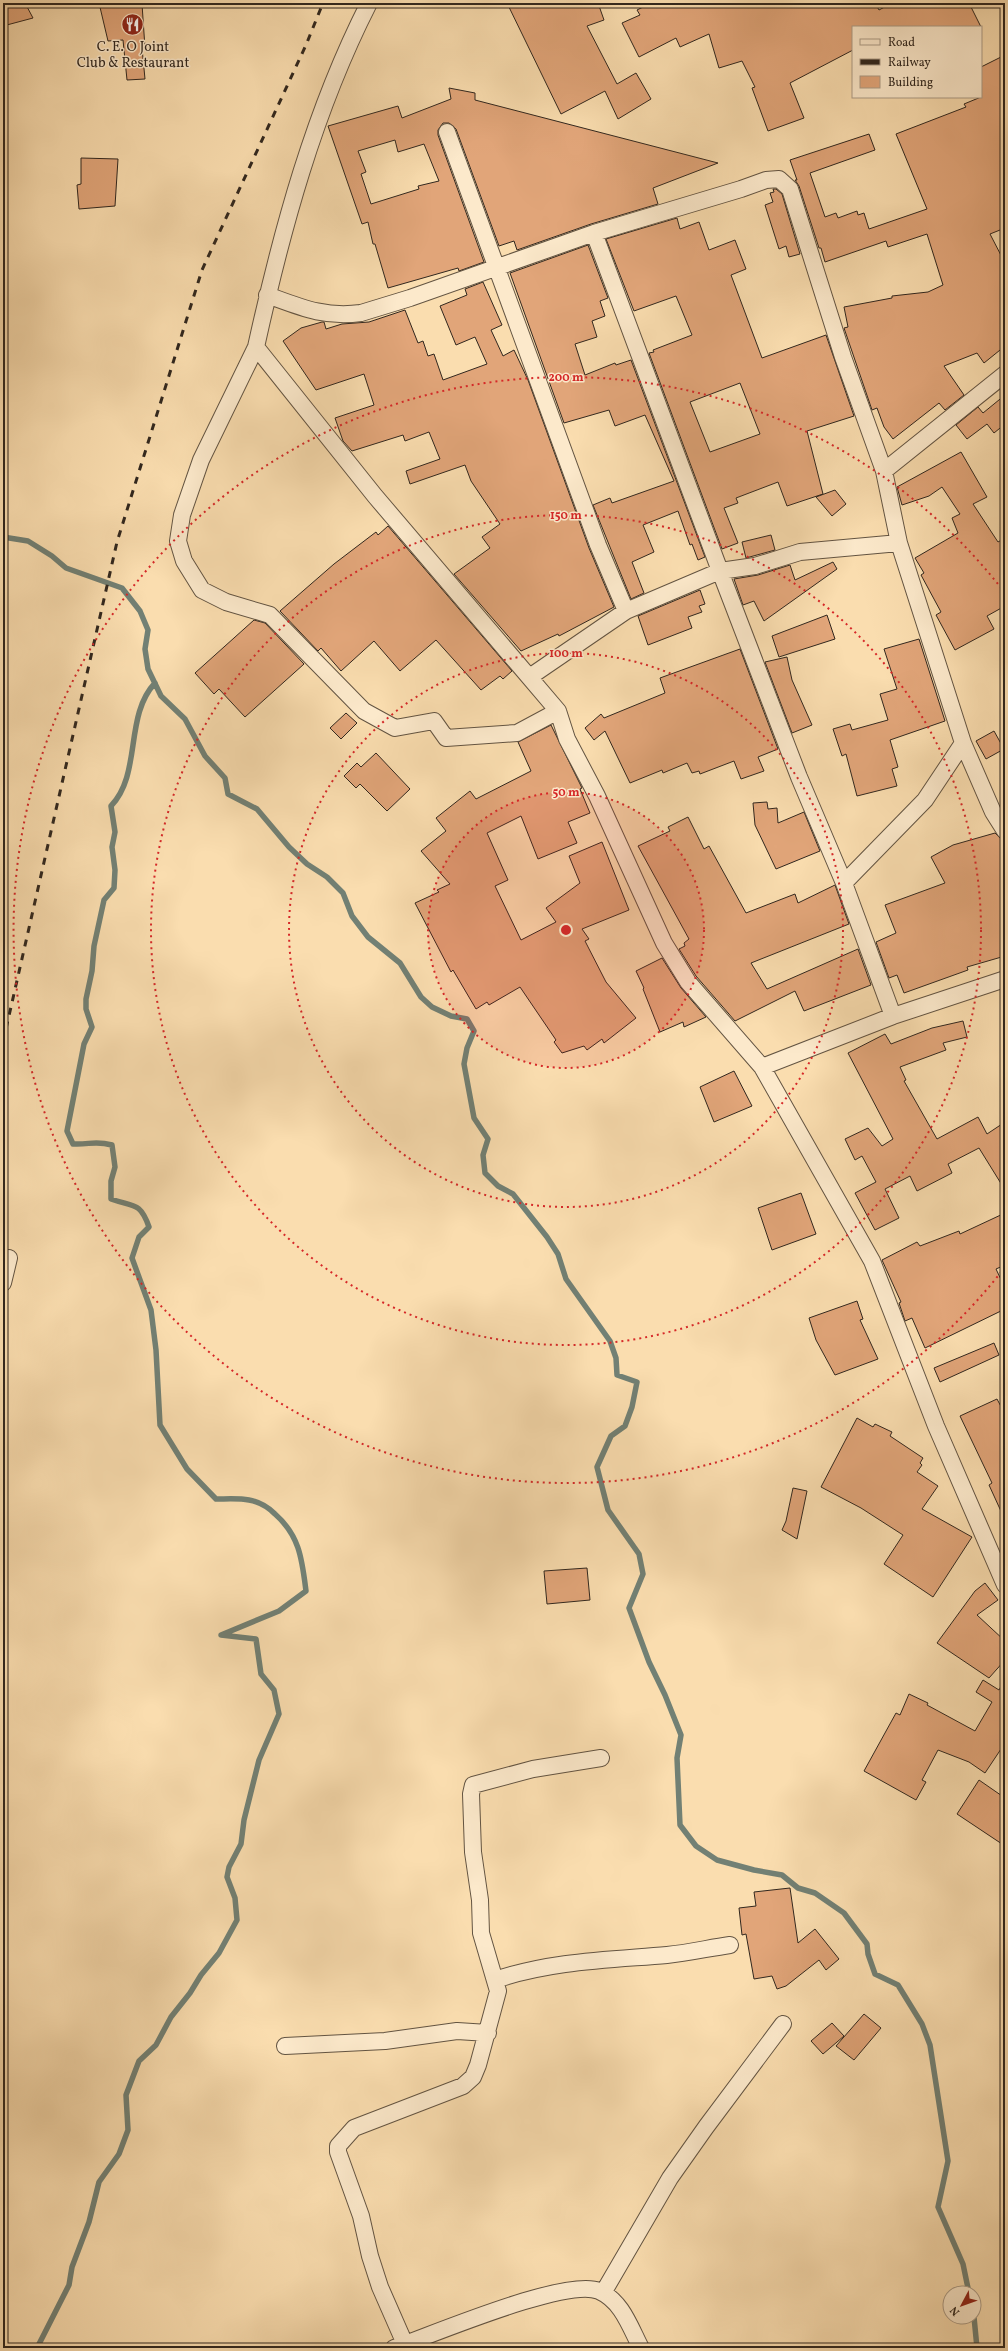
<svg xmlns="http://www.w3.org/2000/svg" width="1008" height="2351" viewBox="0 0 1008 2351" font-family="Vollkorn,serif">
<style>
.lines{fill:none;stroke-linecap:round;stroke-linejoin:round}
.stream{stroke:#728074;stroke-width:5.5}
.building{fill:#e1a579;stroke:#31271e;fill-rule:evenodd}
.street-casing{stroke:#635442;stroke-width:18}
.street{stroke:#fce9cb;stroke-width:16}
.rail{stroke:#31271e;stroke-width:3;stroke-dasharray:7 7;stroke-linecap:butt}
.ring{fill:none;stroke:#d62828;stroke-width:2;stroke-dasharray:2 4}
.labels{text-anchor:middle;dominant-baseline:central;stroke-width:3;stroke-linejoin:round;paint-order:stroke}
.poi-label{font-size:14px;fill:#31271e;stroke:#fce9cb}
.centre{fill:#d62828;stroke:#fce9cb;stroke-width:2}
.ring-label{font-size:12px;text-anchor:middle;font-weight:bold;fill:#d62828;stroke:#fce9cb;stroke-width:3;stroke-linejoin:round;paint-order:stroke}
</style>
<rect width="100%" height="100%" fill="#faddaf"/>
<filter id="stains"><feTurbulence type="fractalNoise" baseFrequency=".005" numOctaves="4"/><feColorMatrix values="0 0 0 0 .2 0 0 0 0 .09 0 0 0 0 .02 0 0 0 .5 -.17"/></filter>
<radialGradient id="worn" r=".72"><stop offset=".6" stop-color="#630" stop-opacity="0"/><stop offset="1" stop-color="#630" stop-opacity=".3"/></radialGradient>
<g class="lines">
<!-- stream -->
<path class="stream" d="M3 537 28 541 52 556 66 568 122 588 140 611 148 630 145 649 148 669 161 696 185 719 205 756 225 778 228 794 257 809 289 847 307 864 327 877 343 893 352 916 368 937 400 963 421 997 432 1007 451 1016 467 1019 474 1031 467 1048 464 1064 474 1118 488 1139 483 1155 485 1173 498 1186 513 1194 547 1237 558 1254 566 1279 610 1341 616 1358 617 1375 637 1382 632 1407 625 1426 611 1436 597 1467 608 1510 639 1554 643 1574 629 1608 649 1662 665 1695 681 1735 677 1758 680 1825 696 1846 717 1860 754 1870 782 1875 798 1888 815 1893 844 1913 867 1944 868 1954 875 1974 898 1985 922 2024 930 2045 948 2161 938 2207 963 2264 969 2293
M974 2317 977 2348
M37 2348 69 2285 72 2267 89 2222 99 2182 119 2154 128 2130 126 2095 139 2061 156 2045 171 2017 190 1993 201 1975 219 1953 237 1920 235 1898 227 1877 229 1867 241 1844 244 1820 259 1760 279 1714 274 1690 261 1674 256 1639 221 1635 279 1611 306 1591C302 1560 300 1536 275 1514 268 1507 260 1502 249 1500 239 1498 226 1499 216 1499L187 1469 160 1425 156 1350 151 1310 132 1258 139 1237 149 1227C140 1201 133 1207 111 1199V1181L115 1167 112 1145C94 1140 90 1145 73 1144L67 1131 84 1044 92 1027 86 1009V999L92 971 94 946 104 900 114 888 115 870 112 847 115 832 111 806C142 774 124 716 155 683"/>
</g>
<!-- building -->
<path class="building" d="M3 3H25L33 18 3 26Z
M99 3 142 4 145 48H142L145 79 127 80 123 40 108 41Z
M507 3H598L604 20 587 26 617 84 636 73 651 99 618 119 605 91 561 114Z
M651 3H875L879 10 892 3H969L981 27H853V50L790 83 804 118 768 131 752 88 755 87 742 61 719 68 709 34 680 47 676 38 639 57 622 23 640 15 637 10Z
M1001 57 1005 66V228L990 234 1005 263V346L984 363 977 353 944 366 964 395 945 410 939 403 893 439 884 427 877 408 872 410 844 328 848 327 844 307 892 298V296L928 292 943 285 927 234 888 247 886 241 825 262 821 248H819L799 186 795 180H797L790 160 869 134 875 150 810 173 825 217 836 213 838 218 857 211 858 215 864 213 869 229 927 209 896 134 966 107 964 104 981 97V67Z
M449 88 475 93V100L718 163 653 188 658 204 591 224 517 250 514 241 499 246 456 129 449 123H443L438 130V135L484 262 459 271 458 268 388 288 375 244H373L368 222 362 224 328 126 398 106 402 118 451 99ZM395 140 398 152 424 144 439 181 418 186 419 189 371 204 361 174 366 172 358 151Z
M81 158 118 159 115 206 79 209 77 185 81 184Z
M773 189H776L782 194 800 254 789 257 786 246 779 249 765 205 773 202 770 193 774 192Z
M677 218 680 229 699 222 709 250 735 240 746 269 731 275 762 358 826 335 854 416 807 431 823 494 787 506 778 482 736 498 738 503 724 508 738 543 722 549 649 353 654 352 653 350 692 335 676 296 634 311 606 239ZM740 383 760 434 710 452 690 402Z
M588 245 608 298 600 301 605 316 592 321 597 337 575 344 585 375 615 363 616 365 631 360 705 557 698 560 692 544 690 545 678 511 643 525 654 552 632 562 644 593 631 599 593 505 610 498 612 503 674 481 645 415 615 426 609 410 564 423 510 273Z
M483 282 502 325 491 330 503 356 514 350 528 380 589 548 614 607 559 636 558 634 521 651 454 574 490 548 482 537 500 524 471 481 465 465 410 484 406 471 440 459 429 432 405 441 403 435 352 451 343 441 335 418 374 405 364 374 316 390 283 341 301 328 322 322H324L326 329 342 324 369 322 405 310 418 343 423 341 428 356 434 354 443 380 487 364 475 337 456 345 440 306 467 295 465 289Z
M1005 395V424L994 433 987 424 967 439 956 425 978 407 983 413Z
M961 452 987 497 973 504 998 542 1005 538V606L987 616 994 629 955 650 936 615 941 612 921 575 924 573 915 558 958 533 952 518 960 514 942 487 929 496 902 505 897 487Z
M835 490 846 504 832 516 816 497Z
M388 526 512 671 503 679 500 676 481 690 436 640 400 671 374 641 341 671 321 648 318 651 280 611 334 564 376 532 378 535Z
M771 535 775 550 746 558 742 542Z
M833 562 837 569 764 621 754 601 743 605 734 579 758 575 790 565 795 580Z
M700 590 705 604 699 606 702 612 688 617 692 628 648 645 638 616Z
M827 615 835 639 779 657 772 636Z
M254 620 265 623 304 664 245 717 219 689 214 694 195 673Z
M919 639 945 721 890 740 898 767 892 769 897 786 857 796 846 754 842 756 833 729 850 724 852 730 888 720 880 694 897 689 884 649Z
M740 649 778 749 758 757 764 771 741 779 734 761 700 774 699 771 692 773 687 763 663 773 662 770 630 783 605 731 594 740 585 728 601 714 604 718 665 693 660 678Z
M787 657 792 680 812 725 792 733 765 662Z
M346 713 357 723 341 739 330 728Z
M551 725 582 788 580 789 590 813 568 822 577 843 538 859 521 816 487 833 508 880 495 886 521 940 556 922 546 908 580 883 569 856 602 842 629 910 582 929 589 939 585 941 606 982 636 1018 604 1043 602 1039 587 1050 584 1046 562 1053 554 1042 556 1040 520 987 489 1005 487 1002 476 1009 453 970 451 972 415 903 439 892 437 890 450 884 421 851 446 831 436 818 470 791 476 799 531 771 518 742Z
M994 731 1004 749 986 759 976 741Z
M376 753 410 789 387 811 360 784 356 788 344 776 357 763 361 767Z
M767 802 768 809 777 808 778 823 804 812 820 851 776 869 755 825 753 803Z
M688 817 704 849 709 846 746 913 795 894 798 903 835 885 849 924 751 963 767 989 858 949 871 985 804 1011 795 991 735 1021 696 976 679 949 685 946 684 943 689 939 638 846 670 831 668 827Z
M995 833 1002 840 1005 849V956L967 967 968 970 904 993 897 975 889 978 876 942 896 933 885 905 945 883 931 857 953 845Z
M662 958 681 988 706 1017 684 1027 683 1022 660 1032 643 989 644 988 636 971Z
M963 1021 967 1037 943 1043 946 1050 900 1067 906 1080 904 1081 937 1139 978 1117 987 1134 1005 1122V1190L979 1148 948 1164 952 1173 917 1191 910 1176 885 1189 899 1218 875 1230 855 1193 876 1182 862 1156 855 1160 845 1139 868 1128 882 1146 893 1139 848 1053 885 1034 891 1044 932 1028Z
M734 1071 752 1106 714 1122 700 1087Z
M801 1193 816 1234 772 1250 758 1208Z
M1005 1213V1265L996 1269 1005 1288V1309L925 1348 912 1318 905 1321 899 1303 901 1302 882 1260 917 1242 920 1246 959 1231 960 1234Z
M857 1301 863 1319 860 1320 878 1359 835 1375 816 1340 809 1318Z
M994 1343 999 1355 940 1382 934 1368Z
M997 1399 1005 1414V1520L989 1485 992 1483 960 1416Z
M857 1418 873 1427 875 1424 892 1432 890 1436 923 1458 920 1463 922 1465 917 1472 938 1486 922 1509 972 1537 933 1597 884 1564 903 1535 861 1508 821 1487Z
M793 1488 807 1491 797 1539 782 1530 786 1521Z
M587 1568 590 1600 547 1604 544 1571Z
M985 1583 998 1600 977 1615 1005 1641V1660L989 1678 937 1643 975 1591Z
M1005 1679V1743L985 1773 969 1762 938 1750 922 1780 926 1782 916 1800 864 1771 896 1713 900 1715 909 1694 928 1703 927 1705 975 1731 992 1702 976 1692 983 1680 999 1690Z
M979 1780 1005 1798V1846L957 1814Z
M790 1888 798 1943 815 1929 839 1959 826 1970 819 1960 786 1986 777 1989 772 1976 754 1979 746 1934 742 1935 739 1908 756 1906 754 1892Z
M864 2014 881 2028 854 2060 836 2046Z
M832 2023 844 2036 823 2054 811 2041Z"/>
<g class="lines">
<defs>
<path id="street" d="M369 3C314 111 282 229 256 347L375 496 558 711 567 739 597 796 664 943 688 982 762 1067 872 1261 936 1426 1005 1585
M447 132 598 545 626 611
M594 233 720 571 799 777 844 883 893 1016
M267 295C300 307 324 318 361 313L410 298 594 233 741 189 766 180 779 179 790 189 843 357 884 471 899 543 963 743 993 812 1005 831
M256 347 201 460 182 515 178 541 184 561 202 590 226 602 270 615 364 711 395 728 434 721 446 738 517 733 558 711
M884 471 1005 374
M531 676 626 611 720 571 755 566 800 552 899 543
M844 883 925 800 963 743
M762 1067 893 1016 1005 979
M3 1283 9 1258
M495 1980C551 1961 608 1960 667 1955 688 1953 709 1948 730 1945
M285 2046 385 2041 457 2031 488 2033
M603 2293 670 2178 706 2127 783 2024
M405 2344 380 2287 370 2256 361 2216 338 2152V2146L354 2128 463 2086 473 2077 478 2065 498 1991 481 1933 480 1900 473 1852 471 1794 473 1785 533 1769 601 1758
M394 2348C432 2335 567 2277 599 2291 622 2301 630 2327 641 2348"/>
</defs>
<!-- street casing -->
<use href="#street" class="street-casing"/>
<!-- street -->
<use href="#street" class="street"/>
<!-- rail -->
<path class="rail" d="M3 1042 117 542 202 270 306 45 323 3"/>
</g>
<!-- distance rings -->
<circle cx="566" cy="930" r="138" fill="#d62828" fill-opacity=".12"/>
<g class="ring">
<circle cx="566" cy="930" r="138"/>
<circle cx="566" cy="930" r="277"/>
<circle cx="566" cy="930" r="415"/>
<path d="M1005 1267A553 553 0 1 1 1005 593"/>
</g>
<!-- icons -->
<defs>
<symbol id="restaurant-disc" viewBox="-11 -11 22 22"><circle r="9.5" fill="#8f2418" stroke="#fce9cb"/><path d="M-5-6h1v4h1v-4h1v4h1v-4h1v5L-1.5 .5V6h-2V.5L-5-1ZM5-6V6H3V1.5H1.5Q1.5-4 5-6Z" fill="#fff"/></symbol>
</defs>
<g fill-rule="evenodd">
<use href="#restaurant-disc" x="120" y="12" width="25" height="25"/>
</g>
<g class="labels">
<!-- poi labels -->
<g class="poi-label">
<text x="133" y="47">C. E. O Joint<tspan x="133" dy="16">Club &amp; Restaurant</tspan></text>
</g>
</g>
<circle cx="566" cy="930" r="6" class="centre"/>
<g class="ring-label">
<text x="566" y="381">200 m</text>
<text x="566" y="519">150 m</text>
<text x="566" y="657">100 m</text>
<text x="566" y="796">50 m</text>
</g>
<!-- margin -->
<rect width="1008" height="2351" fill="none" stroke="#faddaf" stroke-width="16"/>
<rect x="4" y="4" width="1000" height="2343" fill="none" stroke="#31271e" stroke-width="2"/>
<rect x="8" y="8" width="992" height="2335" fill="none" stroke="#31271e"/>
<!-- legend -->
<rect x="852" y="26" width="130" height="72" fill="#fce9cb" stroke="#ab9b86"/>
<rect x="860" y="39" width="20" height="6" fill="#fce9cb" stroke="#ab9b86"/>
<text x="888" y="46" font-size="12" fill="#31271e">Road</text>
<rect x="860" y="59" width="20" height="6" fill="#31271e" stroke="#ab9b86"/>
<text x="888" y="66" font-size="12" fill="#31271e">Railway</text>
<rect x="860" y="76" width="20" height="12" fill="#e1a579" stroke="#ab9b86"/>
<text x="888" y="86" font-size="12" fill="#31271e">Building</text>
<!-- north arrow -->
<g transform="translate(962 2305) rotate(229)"><circle r="19" fill="#fce9cb" stroke="#ab9b86"/>
<path d="M0-3L7 15L0 10L-7 15Z" fill="#8f2418"/>
<text y="-6" font-size="11" font-weight="bold" text-anchor="middle" fill="#31271e">N</text>
</g>
<rect width="100%" height="100%" filter="url(#stains)"/>
<rect width="100%" height="100%" fill="url(#worn)"/>
</svg>
